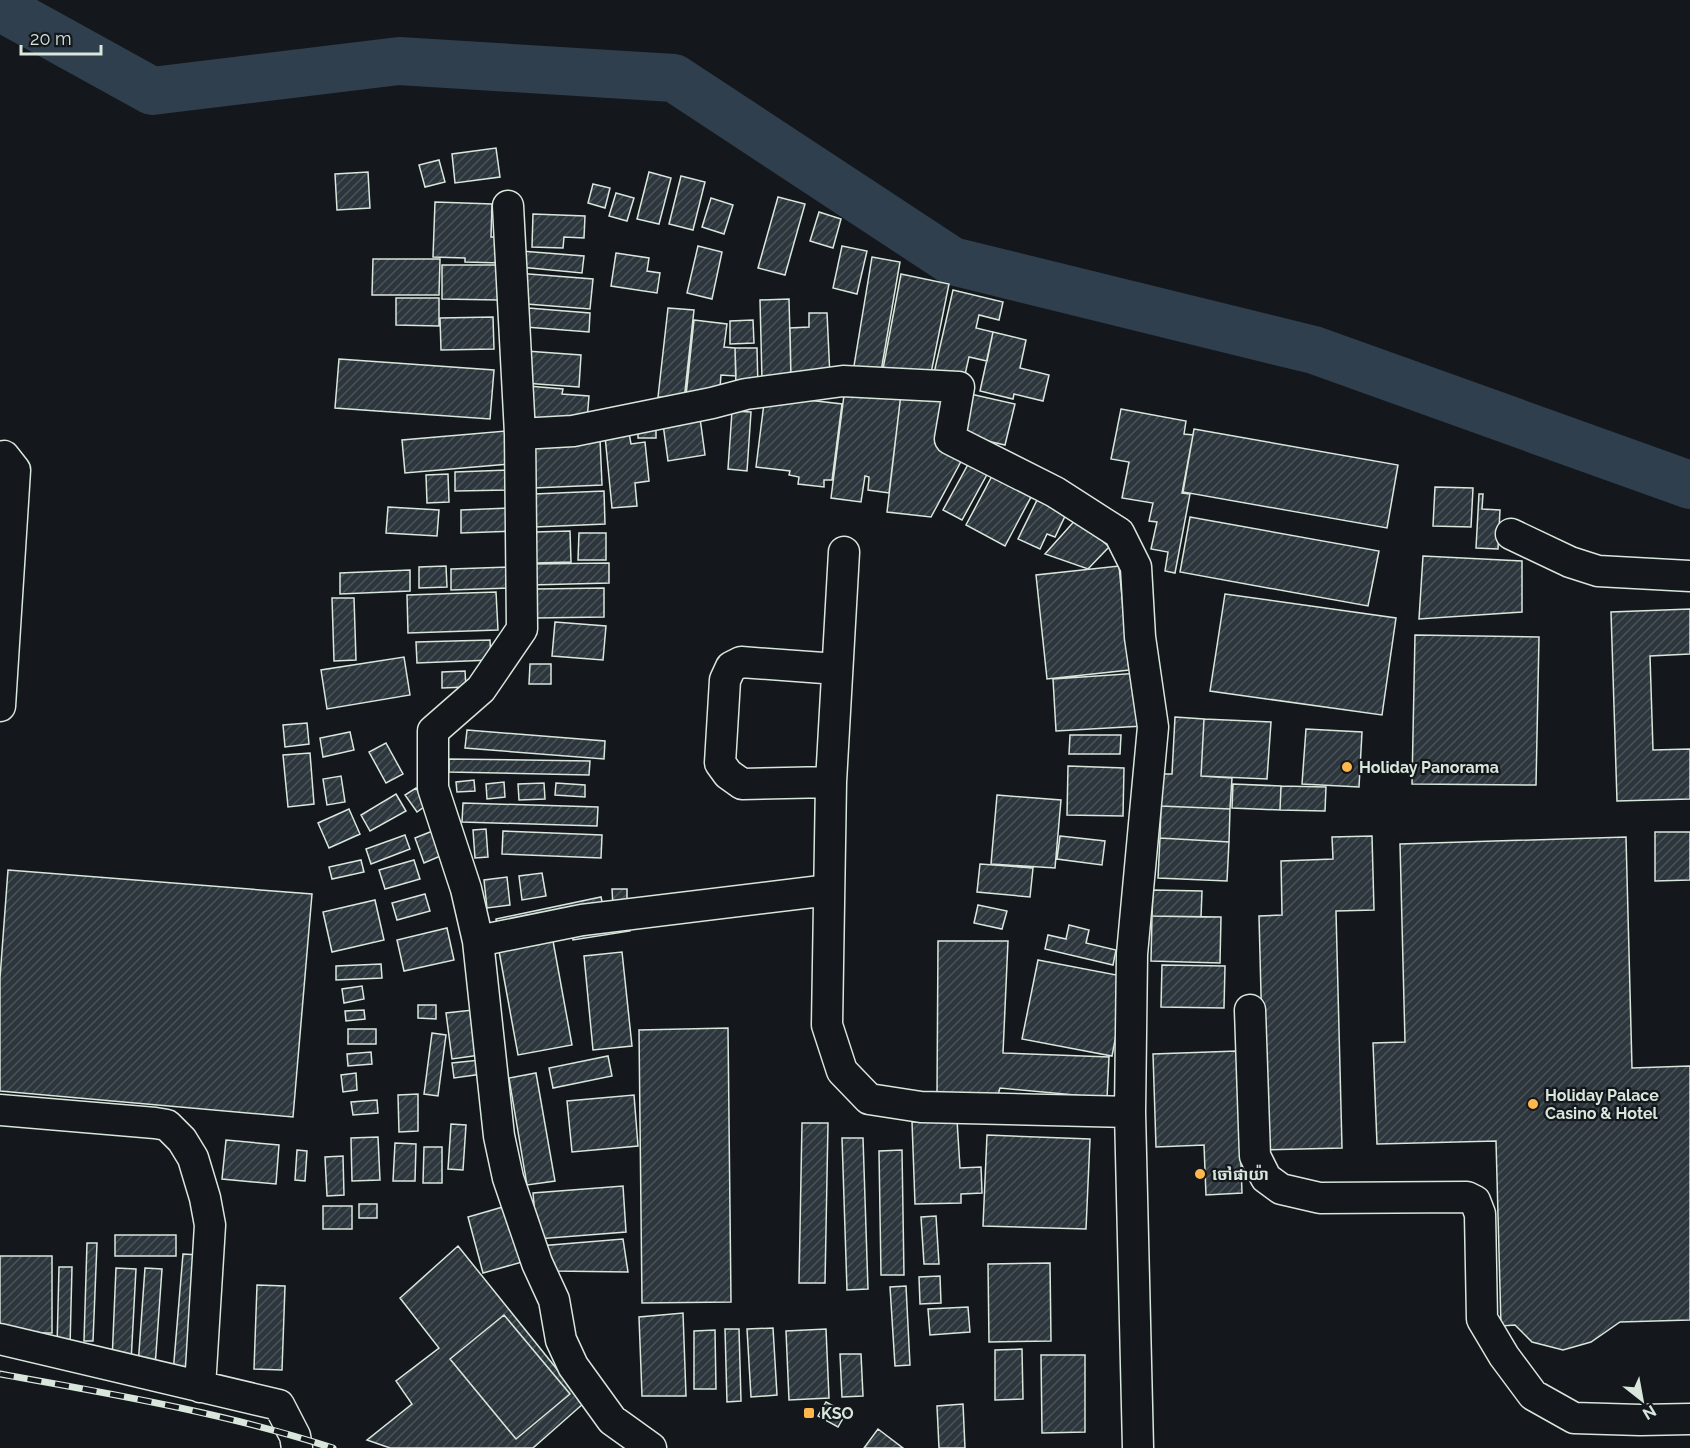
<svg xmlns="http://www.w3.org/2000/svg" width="1690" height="1448" viewBox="0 0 1690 1448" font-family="Raleway,'Noto Sans Khmer',sans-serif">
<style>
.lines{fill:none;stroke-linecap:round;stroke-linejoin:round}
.river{stroke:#2f3f4d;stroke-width:48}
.building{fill:url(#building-hatch);stroke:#d8e6dc;stroke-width:1.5}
.minor-casing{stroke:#d8e6dc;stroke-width:33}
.minor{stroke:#14181c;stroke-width:30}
.rail-casing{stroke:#d8e6dc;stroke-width:7}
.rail{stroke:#14181c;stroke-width:4.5;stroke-dasharray:14;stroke-linecap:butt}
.poi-dot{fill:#ffb74d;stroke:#14181c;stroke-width:2}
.labels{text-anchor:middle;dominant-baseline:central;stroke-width:4.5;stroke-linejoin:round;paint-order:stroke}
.poi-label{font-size:16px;font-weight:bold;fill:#d8e6dc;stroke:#14181c;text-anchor:start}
</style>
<defs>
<pattern id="building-hatch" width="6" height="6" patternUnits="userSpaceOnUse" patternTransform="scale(1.5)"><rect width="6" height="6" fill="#2c363c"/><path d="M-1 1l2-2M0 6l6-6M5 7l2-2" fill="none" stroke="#4a5358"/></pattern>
</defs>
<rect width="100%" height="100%" fill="#14181c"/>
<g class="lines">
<!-- river -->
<path class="river" d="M0 7 152 91 399 61 674 78 952 261 1314 350 1690 485"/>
</g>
<!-- building -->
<path class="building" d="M496 148 500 177 455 183 452 154Z
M439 160 445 182 425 187 419 165Z
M368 172 370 208 337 210 335 174Z
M649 172 671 178 659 224 637 219Z
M681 176 705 182 693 230 669 224Z
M593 184 610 188 605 208 588 203Z
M616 193 634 198 627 221 609 216Z
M778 197 805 204 785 275 758 268Z
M711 198 733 205 724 234 702 227Z
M435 202 492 204 491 237H502L501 263 465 262V258L433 257Z
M819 212 841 219 833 248 810 241Z
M533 214 585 216 584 238 564 237 563 248 532 247Z
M698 246 722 252 712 299 687 293Z
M842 246 867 251 857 294 833 288Z
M521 251 584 256 582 273 520 267Z
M616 253 649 258 647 271 660 273 657 293 611 286Z
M872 257 900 262 880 377 853 372Z
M373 259H440L439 295H372Z
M442 265H499V300L442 299Z
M516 273 593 279 590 309 514 303Z
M901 274 949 284 930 378 883 369Z
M953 290 1003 302 999 320 979 315 976 328 993 332 987 361 969 357 964 379 934 373Z
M396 298H439V326L396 325Z
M789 299 791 379 762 380 760 300Z
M528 308 590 313 589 332 526 327Z
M668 308 694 310 684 400 658 397Z
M809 313H827L830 377 791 379 790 328 809 327Z
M493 317 494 349 441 350 440 318Z
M694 320 727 324 724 347 735 348 736 376 721 375 719 399 686 396Z
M753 320 754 343 730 344V321Z
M993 332 1026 340 1020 368 1049 375 1043 401 1014 394 1013 399 980 391Z
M735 348H757L758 388 736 389Z
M526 351 581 355 579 387 524 383Z
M339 359 494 370 490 419 335 408Z
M528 386 563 389 562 394 589 396 587 420 525 427Z
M845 387 901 394 889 493 868 490 869 477 865 476 861 502 831 498Z
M966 393 1015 404 1005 445 957 434Z
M901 394 946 399 964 456 931 517 887 512Z
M765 395 842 404 832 480H824V487L798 484 799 477 789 475 790 471 756 467Z
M1121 409 1186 421 1184 434 1193 435 1182 493 1190 494 1175 573 1165 571 1168 552 1151 549 1157 522 1149 521 1153 503 1122 498 1129 462 1111 459Z
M732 411 751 412 747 471 728 469Z
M700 418 705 455 668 461 663 424Z
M638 421H656V438H638Z
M1194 429 1398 465 1387 528 1183 492Z
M506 431 509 464 405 473 402 440Z
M629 433 631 444 645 442 649 481 635 483 637 506 612 508 605 436Z
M600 439 602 485 534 488 532 441Z
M971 459 990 469 962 520 943 510Z
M508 470 509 490 455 491V472Z
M448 474 449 502 427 503 426 475Z
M992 476 1031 497 1005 546 966 525Z
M1435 487 1473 488 1471 527 1433 526Z
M604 491 605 524 535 527 534 494Z
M1479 494H1483L1482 509 1500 510 1498 549 1476 548Z
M1038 498 1067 512 1055 537 1047 534 1040 549 1018 539Z
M388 507 439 510 437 536 386 533Z
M513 508 514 531 461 533V510Z
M1078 517 1109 547 1088 569 1045 554Z
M1190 517 1379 551 1368 606 1180 572Z
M570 531 571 562 536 563 535 532Z
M579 533H606V560H578Z
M1423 556 1522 561V612L1419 619Z
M609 563V583L531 585V564Z
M446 566 447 587 419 588V567Z
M1119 566 1129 670 1047 679 1036 575Z
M509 567 510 588 451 590V569Z
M410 570V591L340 594V573Z
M604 588V617L536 618V589Z
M496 592 498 630 408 633 407 595Z
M1225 594 1396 618 1382 715 1210 691Z
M332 598H354L356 660 334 661Z
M1690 609V654L1650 656 1653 750 1690 749V799L1617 801 1611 612Z
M555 622 606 626 603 660 552 656Z
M1415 635 1539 637 1536 785 1412 784Z
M490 640 491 660 417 663 416 642Z
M404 657 410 695 327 709 321 670Z
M530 664H551V684H529Z
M465 671 466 687 442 688V672Z
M1140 673 1143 726 1056 731 1053 679Z
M1175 717 1204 719 1201 776 1232 778 1230 809 1161 806 1163 774H1172Z
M1204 719 1271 722 1267 779 1201 776Z
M307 723 309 744 285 747 283 725Z
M1306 729 1362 732 1359 787 1302 784Z
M467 730 605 741 604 759 465 748Z
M350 732 354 750 323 757 320 738Z
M1070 735H1121L1120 754H1069Z
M386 743 403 774 386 783 369 752Z
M310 753 314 804 288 807 283 755Z
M449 759 590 761 589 775 449 772Z
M1068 766 1124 768 1123 816 1067 815Z
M341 776 345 802 327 805 323 779Z
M474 780 475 791 457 792 456 782Z
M504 782 505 797 487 799 486 784Z
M544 783 545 799 519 800 518 784Z
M556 783 585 785V797L555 795Z
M1233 784 1281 786 1280 810 1232 808Z
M1281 786 1326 787 1325 811 1280 810Z
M416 788 428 804 417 812 405 795Z
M396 794 406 811 370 831 361 815Z
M997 795 1061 800 1055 868 991 864Z
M463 803 598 807 597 826 462 822Z
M1161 806 1230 809 1229 842 1160 838Z
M349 809 360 834 329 848 318 823Z
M486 829 488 857 475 858 473 830Z
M435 830 445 854 424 863 415 838Z
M503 831 602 835 601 858 502 854Z
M1655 832H1690V880L1655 881Z
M405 835 410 849 371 864 366 849Z
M1060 836 1105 841 1102 865 1057 859Z
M1372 836 1374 910 1336 911 1342 1148 1265 1150 1259 916 1282 915 1281 861 1333 859 1332 837Z
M1626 837 1632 1068 1690 1066V1320L1620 1322 1591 1342 1563 1350 1532 1342 1515 1325 1501 1326 1496 1141 1377 1144 1373 1043 1405 1042 1400 844Z
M1160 838 1229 842 1227 881 1158 878Z
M361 860 364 872 332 879 329 867Z
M414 860 420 879 385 889 379 870Z
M980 864 1033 868 1030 897 977 892Z
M8 870 312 894 293 1117 0 1091V978Z
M542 873 546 896 522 900 519 876Z
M507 877 510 905 487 908 484 880Z
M612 889H627V907H613Z
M1153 890 1202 891 1201 917 1152 916Z
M425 894 430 911 397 920 392 903Z
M601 897 604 911 499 933 496 919Z
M375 900 384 940 332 952 323 912Z
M978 905 1007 911 1002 929 974 923Z
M1152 916 1221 917 1220 963 1151 961Z
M628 918 630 931 573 940 571 927Z
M1069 925 1089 930 1086 943 1116 950 1113 965 1045 949 1048 935 1066 939Z
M447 928 454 960 404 971 397 940Z
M553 941 572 1045 518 1055 499 951Z
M938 941H1008L1003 1053 1109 1057 1107 1098 1000 1088 997 1098 937 1095Z
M622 952 632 1046 593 1050 584 956Z
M1038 960 1127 977 1112 1056 1022 1039Z
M381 964 382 978 336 980V966Z
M1162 965 1225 966 1224 1008 1161 1007Z
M362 986 364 999 344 1003 342 989Z
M418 1005H436V1019L418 1018Z
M482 1009 487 1054 452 1059 446 1013Z
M364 1010 365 1019 346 1021 345 1011Z
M728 1028 731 1302 642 1303 639 1030Z
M348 1029H376V1044H348Z
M432 1033 446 1035 438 1096 424 1094Z
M1237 1051 1242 1193 1206 1195 1204 1145 1156 1147 1153 1054Z
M371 1052 372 1064 348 1066 347 1054Z
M608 1056 612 1076 553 1088 549 1068Z
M480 1060 482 1074 454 1078 452 1063Z
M356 1073 357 1090 343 1092 341 1075Z
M536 1073 555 1181 527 1185 509 1078Z
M418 1094V1131L399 1132 398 1095Z
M634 1095 638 1146 572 1152 567 1101Z
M377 1100 378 1113 353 1115 351 1102Z
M957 1120 960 1168 981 1167 982 1193 961 1194V1203L915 1204 912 1122Z
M802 1123H828L825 1283H799Z
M451 1124 466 1125 463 1170 448 1169Z
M987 1135 1090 1139 1086 1229 983 1226Z
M378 1137 380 1180 352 1181 351 1138Z
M842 1138H863L868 1289 847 1290Z
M226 1140 279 1145 276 1184 222 1179Z
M395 1143 416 1144 415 1181H393Z
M424 1147H442V1183H423Z
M297 1150 307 1151 305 1181 295 1180Z
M902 1150 904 1275H881L879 1151Z
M343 1156 344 1195 327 1196 325 1157Z
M623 1186 626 1232 537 1239 533 1193Z
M359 1204H377V1218H359Z
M513 1204 529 1260 483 1273 468 1217Z
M323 1206H352V1229H323Z
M936 1216 939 1264H924L921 1217Z
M115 1235H176V1256H115Z
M623 1239 628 1272 553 1271 539 1246Z
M87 1243H97L93 1341H84Z
M458 1246 584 1403 533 1448H390L367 1440 412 1404 396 1381 439 1348 400 1298Z
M183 1254 199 1255 190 1374 173 1373Z
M0 1256H52V1333H0Z
M1050 1263 1051 1341 989 1342 988 1264Z
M59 1267H72L70 1347H57Z
M116 1268 136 1269 131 1362 112 1361Z
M145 1268 162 1269 155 1367 138 1366Z
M940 1276 941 1303 920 1304 919 1277Z
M257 1285 285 1286 282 1370 254 1369Z
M906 1286 910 1365 895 1366 890 1287Z
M968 1307 970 1332 930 1335 928 1309Z
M683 1313 686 1396H642L639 1317Z
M504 1315 570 1394 516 1439 450 1359Z
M773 1328 777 1395 751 1397 747 1329Z
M725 1329H739L741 1401 727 1402Z
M826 1329 829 1398 789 1400 786 1331Z
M715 1330 716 1389H694V1331Z
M1022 1349 1023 1399 995 1400V1350Z
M840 1354H861L863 1396 842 1397Z
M1041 1355H1085V1432L1042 1433Z
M826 1402 846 1413 838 1427 818 1416Z
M963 1404 965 1448H939L937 1406Z
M878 1429 903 1448H864Z"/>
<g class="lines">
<defs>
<path id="minor" d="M508 206 520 434 522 629 481 689 433 731V788L466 889 478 941 499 1136 508 1178 537 1263 554 1300 561 1340 573 1366 612 1420 651 1448
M520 434 573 431 712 403 746 394 843 381 959 387 950 439 1055 492 1119 533 1136 567 1140 637 1153 727 1132 954 1130 1112 1138 1448
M0 457 4 456 15 470 0 706
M1511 534 1570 562 1598 571 1690 576
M844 552 831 782 827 1025 842 1071 869 1099 921 1107 1130 1112
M831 782 742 784 728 774 720 763 725 680 731 667 741 662 837 669
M478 941 582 920 829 890
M1250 1010 1255 1156 1266 1178 1281 1189 1320 1198 1467 1197 1475 1201 1480 1214 1482 1319 1504 1356 1533 1395 1574 1418 1640 1420 1690 1419
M0 1110 155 1123 167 1125 182 1140 193 1158 205 1198 210 1225 200 1387
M0 1339 279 1405 295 1436 297 1448"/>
</defs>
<!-- minor casing -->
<use href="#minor" class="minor-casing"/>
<!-- minor -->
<use href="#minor" class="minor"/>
<defs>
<path id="rail" d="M0 1374C112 1394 225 1413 333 1448"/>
</defs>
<!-- rail casing -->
<use href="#rail" class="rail-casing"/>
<!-- rail -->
<use href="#rail" class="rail"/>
</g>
<!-- markers -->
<g class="poi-dot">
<circle cx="1347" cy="767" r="6"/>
<circle cx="1533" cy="1104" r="6"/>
<circle cx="1200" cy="1174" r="6"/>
<rect x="803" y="1407" width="12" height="12" rx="3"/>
</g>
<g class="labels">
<!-- poi labels -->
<g class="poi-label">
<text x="1359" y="767">Holiday Panorama</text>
<text x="1545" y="1095">Holiday Palace<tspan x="1545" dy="18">Casino &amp; Hotel</tspan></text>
<text x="1212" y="1174">ចៅផាយ៉ា</text>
<text x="821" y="1413">KSO</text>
</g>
</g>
<!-- north arrow -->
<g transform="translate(1642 1400) rotate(149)" stroke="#14181c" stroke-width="4.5" paint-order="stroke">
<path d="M0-4.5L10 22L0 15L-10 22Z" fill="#d8e6dc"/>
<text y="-9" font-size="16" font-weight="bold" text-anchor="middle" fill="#d8e6dc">N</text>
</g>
<!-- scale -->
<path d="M21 45v9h80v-9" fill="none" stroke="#d8e6dc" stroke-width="3"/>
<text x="30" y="45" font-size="18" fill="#d8e6dc" stroke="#14181c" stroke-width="4.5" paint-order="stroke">20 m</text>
</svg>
